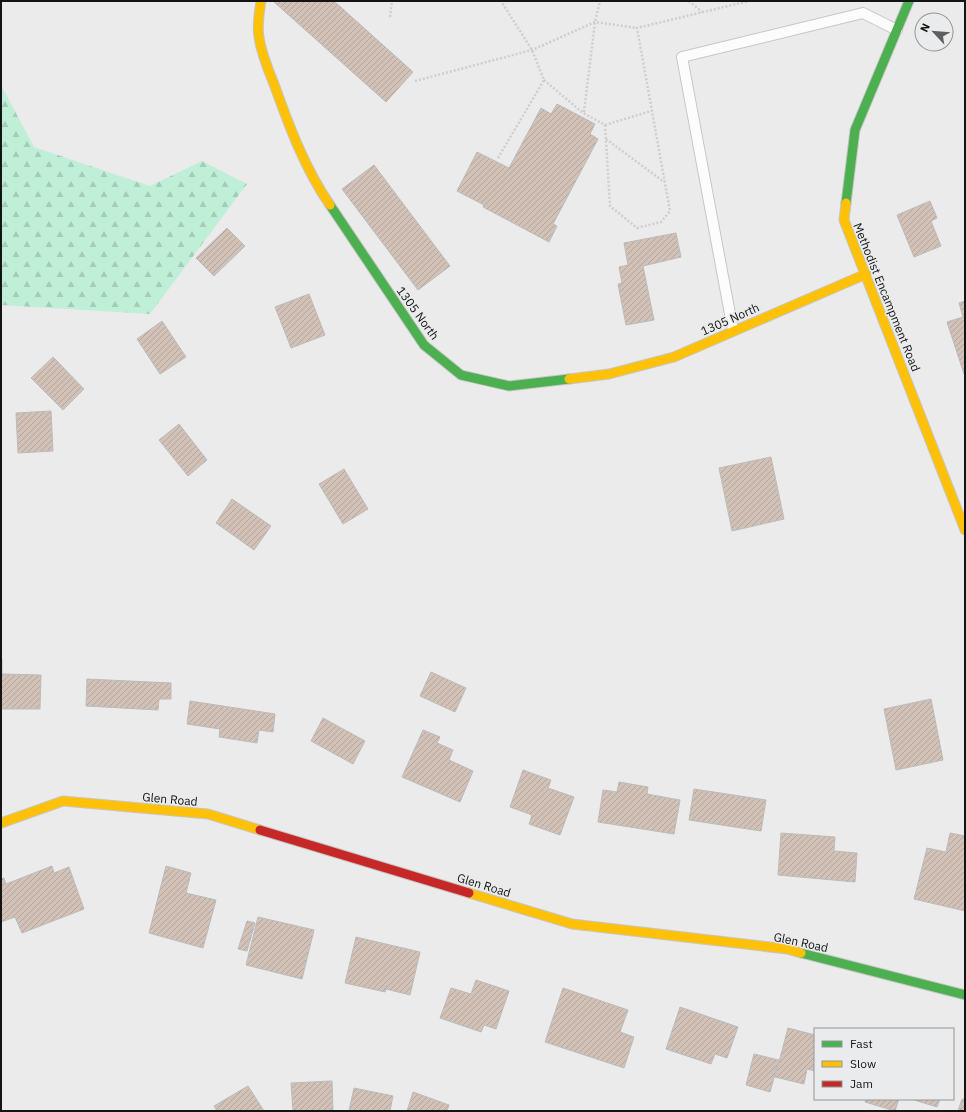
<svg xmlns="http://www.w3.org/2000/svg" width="966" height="1112" viewBox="0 0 966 1112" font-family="'IBM Plex Sans',sans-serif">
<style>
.forest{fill:url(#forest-firs)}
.building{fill:url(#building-hatch);stroke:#bbb}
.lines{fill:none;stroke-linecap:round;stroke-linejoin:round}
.lane-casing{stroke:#c6c6c6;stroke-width:12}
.fast-casing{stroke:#c6c6c6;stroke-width:11}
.slow-casing{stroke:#c6c6c6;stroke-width:11}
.jam-casing{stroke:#c6c6c6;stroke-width:11}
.path{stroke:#cececf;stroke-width:2.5;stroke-dasharray:2 2;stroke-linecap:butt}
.lane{stroke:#fcfcfc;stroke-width:10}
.fast{stroke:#4caf50;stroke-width:9}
.slow{stroke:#ffc107;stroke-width:9}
.jam{stroke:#c62828;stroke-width:9}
.labels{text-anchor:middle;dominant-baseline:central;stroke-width:3;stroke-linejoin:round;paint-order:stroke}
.street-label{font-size:12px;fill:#141414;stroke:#eaebec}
</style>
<defs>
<pattern id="forest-firs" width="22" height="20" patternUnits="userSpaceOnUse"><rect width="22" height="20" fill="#c0efd8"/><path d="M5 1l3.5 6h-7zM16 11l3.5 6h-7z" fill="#a4ccb8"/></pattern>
<pattern id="building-hatch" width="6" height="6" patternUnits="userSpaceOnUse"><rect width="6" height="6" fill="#d1c1b6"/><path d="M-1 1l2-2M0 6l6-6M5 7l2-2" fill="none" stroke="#b3a59c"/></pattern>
</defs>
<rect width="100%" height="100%" fill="#ebebeb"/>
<!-- forest -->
<path class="forest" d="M1 85 34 147 150 186 202 161 247 184 150 314 1 305Z"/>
<!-- building -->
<path class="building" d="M274 1H334L413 72 386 102 274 2Z
M557 104 595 124 590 134 598 139 553 224 557 226 549 242 483 207 484 205 457 191 477 152 509 168 541 108 551 114Z
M374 165 450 266 418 290 342 189Z
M930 201 937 218 931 221 941 246 914 257 897 215Z
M227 228 245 246 214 276 196 258Z
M676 233 681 257 643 266 654 320 626 325 618 284 622 283 619 267 628 265 624 243Z
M309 294 325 335 291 348 275 307Z
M965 301V374H964L947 322 963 317 959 303Z
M162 321 186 357 160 374 137 339Z
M53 357 84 389 63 410 31 378Z
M51 411 53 451 18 453 16 413Z
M179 424 207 460 188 476 159 440Z
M771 457 784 519 732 531 719 468Z
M344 469 368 509 343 524 319 484Z
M232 499 271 526 254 550 216 523Z
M1 659H2V674L41 675 40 709H1Z
M431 672 466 688 455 712 420 696Z
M87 679 171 683V699H159L158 710 86 706Z
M931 699 943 760 896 770 884 709Z
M190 701 275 714 273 732 259 730 257 743 219 737 220 729 187 724Z
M323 718 365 741 353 764 311 741Z
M423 730 440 737 437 743 453 750 449 760 473 771 460 802 402 777Z
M523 770 551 780 548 788 574 797 560 835 529 824 532 815 510 807Z
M619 782 648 787 647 794 680 800 674 834 598 822 603 790 617 792Z
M694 789 766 800 761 831 689 820Z
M781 833 835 837 834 851 857 853 855 882 778 875Z
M950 833 965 836V911L914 899 927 848 946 852Z
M52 866 54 873 69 867 84 909 22 933 15 917 1 922V879L4 878 6 884Z
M166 866 191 873 186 893 216 900 203 948 149 933Z
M258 917 314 930 302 979 246 965Z
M247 921 255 923 247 951 238 949Z
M356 937 420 952 410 995 386 989 385 992 345 983Z
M476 980 509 991 496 1029 484 1025 481 1032 440 1018 451 988 471 994Z
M563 988 628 1010 620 1032 634 1037 624 1068 545 1042Z
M680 1007 738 1027 727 1058 715 1054 711 1064 666 1049Z
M788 1028 815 1035V1071L807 1069 804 1084 775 1077Z
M754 1054 779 1060 770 1092 746 1085Z
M332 1081 333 1111H293L291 1083Z
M248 1086 264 1111H217L214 1106Z
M354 1088 393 1096 390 1111H349Z
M413 1092 449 1105 447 1111H407Z
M866 1099H899L895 1111 865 1102Z
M911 1099H940L937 1107Z
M962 1099H965V1111H958Z"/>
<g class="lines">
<defs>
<path id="lane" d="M733 330 682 57 863 13 897 30"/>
<path id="fast" d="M846 203 855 130 909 1
M330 205 424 345 461 375 509 386 569 379
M801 953 965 995"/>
<path id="slow" d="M261 1C259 13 257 26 259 37 261 53 268 69 274 84 289 126 305 169 330 205
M846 203 844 220 965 530
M569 379 609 374 674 357 866 274
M1 823 63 801 208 814 260 830
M469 893 572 924 787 949 801 953"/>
<path id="jam" d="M260 830 469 893"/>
</defs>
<!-- lane casing -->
<use href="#lane" class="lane-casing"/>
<!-- fast casing -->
<use href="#fast" class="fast-casing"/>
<!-- slow casing -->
<use href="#slow" class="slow-casing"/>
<!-- jam casing -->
<use href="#jam" class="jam-casing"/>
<!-- path -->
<path class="path" d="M689 1 702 12
M390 17 392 1
M544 80 583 113 605 125 610 206 637 228 661 222 670 211 637 28 749 1
M415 81 532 50 595 22 637 28
M584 112 595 22 600 1
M605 125 651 111
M606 139 664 182
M498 158 544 80 532 50 501 1"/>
<!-- lane -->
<use href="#lane" class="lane"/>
<!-- fast -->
<use href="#fast" class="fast"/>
<!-- slow -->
<use href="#slow" class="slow"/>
<!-- jam -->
<use href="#jam" class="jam"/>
</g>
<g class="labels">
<!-- street labels -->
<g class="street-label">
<text transform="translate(887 297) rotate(68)">Methodist Encampment Road</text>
<text transform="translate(418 313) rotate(54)">1305 North</text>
<text transform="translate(730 319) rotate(-24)">1305 North</text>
<text transform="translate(170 799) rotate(5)">Glen Road</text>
<text transform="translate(484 885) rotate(17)">Glen Road</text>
<text transform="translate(801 942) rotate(12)">Glen Road</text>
</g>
</g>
<!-- border -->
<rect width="966" height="1112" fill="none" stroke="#141414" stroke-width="4"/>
<!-- legend -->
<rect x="814" y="1028" width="140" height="72" fill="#eaebec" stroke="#949596"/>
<rect x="822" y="1041" width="20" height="6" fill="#4caf50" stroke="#949596"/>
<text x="850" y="1048" font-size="12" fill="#141414">Fast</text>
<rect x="822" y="1061" width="20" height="6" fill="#ffc107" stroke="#949596"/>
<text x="850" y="1068" font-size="12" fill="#141414">Slow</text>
<rect x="822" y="1081" width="20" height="6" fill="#c62828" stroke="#949596"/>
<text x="850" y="1088" font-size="12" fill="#141414">Jam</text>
<!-- north arrow -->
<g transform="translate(934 32) rotate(296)"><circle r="19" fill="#eaebec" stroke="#949596"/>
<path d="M0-3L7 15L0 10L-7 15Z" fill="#5f5f5f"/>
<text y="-6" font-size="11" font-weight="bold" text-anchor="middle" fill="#141414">N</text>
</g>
</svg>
